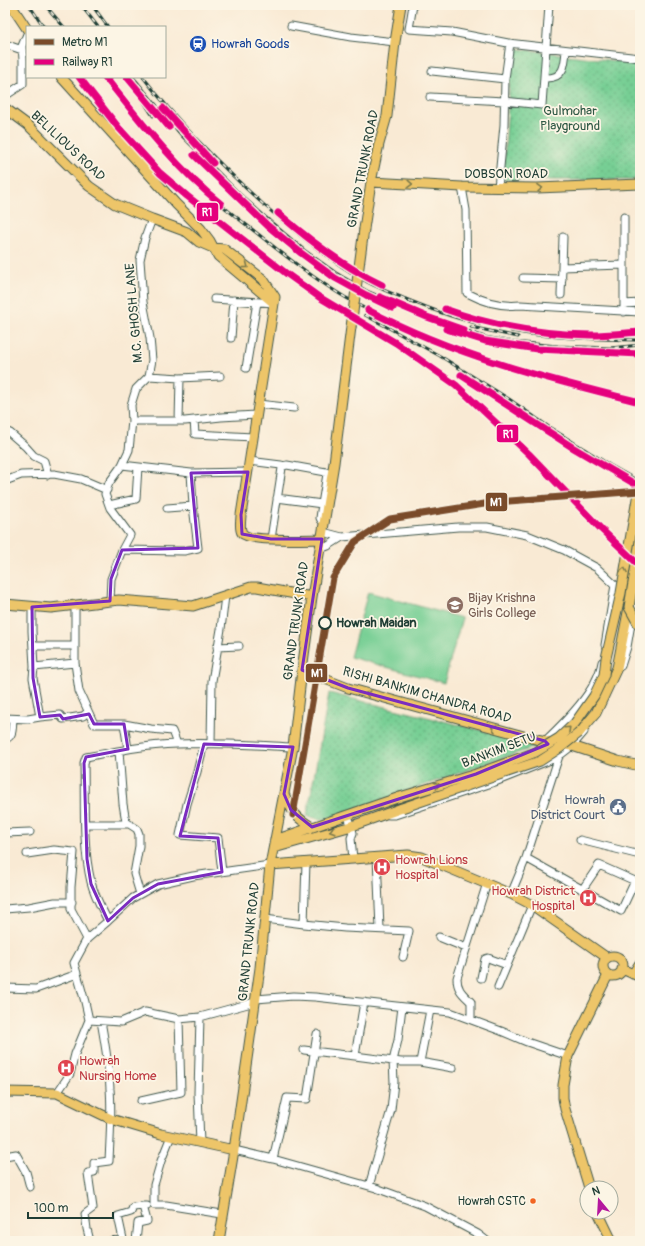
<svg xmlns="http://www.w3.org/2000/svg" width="645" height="1246" viewBox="0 0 645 1246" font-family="Pangolin,sans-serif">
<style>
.park{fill:url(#park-dots);stroke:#4b8664}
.pitch{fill:#77cf94;stroke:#4b8664}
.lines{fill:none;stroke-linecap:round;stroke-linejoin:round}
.minor-casing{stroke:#40574c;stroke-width:9}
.major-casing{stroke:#40574c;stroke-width:11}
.minor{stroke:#fff;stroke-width:7}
.major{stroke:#edc569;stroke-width:9}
.rail-casing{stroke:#1f3d34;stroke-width:3}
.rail{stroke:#fcf5e5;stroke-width:1.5;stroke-dasharray:4.5;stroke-linecap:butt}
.major-bridge-casing{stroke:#40574c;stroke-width:11;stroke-linecap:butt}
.major-bridge{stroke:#edc569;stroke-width:9}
.rail-1-casing{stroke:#fcf5e5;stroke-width:10}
.rail-1{stroke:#e5007d;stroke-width:7}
.metro-1-casing{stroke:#fcf5e5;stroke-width:10}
.metro-1{stroke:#7a4b2a;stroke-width:7}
.oneway{stroke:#7c7a4c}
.marked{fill:none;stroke:#7b2cbf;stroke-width:3;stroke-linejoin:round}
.stop-dot{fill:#fcf5e5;stroke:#1f3d34;stroke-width:2}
.bus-dot{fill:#f26522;stroke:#fcf5e5;stroke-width:1.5}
.labels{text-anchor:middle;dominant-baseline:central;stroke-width:3.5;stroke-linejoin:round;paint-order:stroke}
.bus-label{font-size:12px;fill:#1f3d34;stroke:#fcf5e5;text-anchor:end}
.transit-label{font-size:13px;fill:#164399;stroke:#fcf5e5;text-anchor:start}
.park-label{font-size:13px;fill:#315a47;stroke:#fcf5e5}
.street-label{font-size:13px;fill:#1f3d34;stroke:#fcf5e5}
.education-label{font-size:13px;fill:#785e54;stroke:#fcf5e5;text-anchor:start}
.stop-label{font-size:13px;font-weight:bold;fill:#1f3d34;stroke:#fcf5e5;text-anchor:start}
.service-label{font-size:13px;fill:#4e5e75;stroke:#fcf5e5;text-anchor:end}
.health-label{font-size:13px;fill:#be3a42;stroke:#fcf5e5;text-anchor:start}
.line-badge{stroke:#fcf5e5;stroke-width:1.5}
.badge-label{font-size:11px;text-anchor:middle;font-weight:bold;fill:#fff}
</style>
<defs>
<pattern id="park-dots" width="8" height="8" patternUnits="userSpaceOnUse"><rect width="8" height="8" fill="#77cf94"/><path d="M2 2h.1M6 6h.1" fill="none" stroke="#61a97a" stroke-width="1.8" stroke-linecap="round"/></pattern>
</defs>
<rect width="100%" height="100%" fill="#fcf5e5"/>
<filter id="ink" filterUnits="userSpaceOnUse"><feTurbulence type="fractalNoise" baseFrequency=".025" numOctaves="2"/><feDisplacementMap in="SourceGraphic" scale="8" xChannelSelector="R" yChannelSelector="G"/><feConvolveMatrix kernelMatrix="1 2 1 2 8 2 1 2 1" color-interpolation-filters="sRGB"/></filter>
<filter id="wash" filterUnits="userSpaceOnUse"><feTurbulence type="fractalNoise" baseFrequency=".012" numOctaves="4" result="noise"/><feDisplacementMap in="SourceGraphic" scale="16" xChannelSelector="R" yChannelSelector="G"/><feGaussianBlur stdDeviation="0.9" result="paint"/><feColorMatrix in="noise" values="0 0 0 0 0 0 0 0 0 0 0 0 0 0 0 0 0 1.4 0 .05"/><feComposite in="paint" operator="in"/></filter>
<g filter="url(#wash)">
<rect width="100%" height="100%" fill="#f9ead4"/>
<!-- park -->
<path class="park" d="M512 48 640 64V180H503Z
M329 693 541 745 323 820 307 816Z"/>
<!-- pitch -->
<path class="pitch" d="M368 592 462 618 444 683 350 657Z"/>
</g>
<g filter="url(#ink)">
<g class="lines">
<defs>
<path id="minor" d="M413 5 409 29 452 32 508 43 640 58
M291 26 351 37 395 42
M5 44 22 50
M432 71 505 79
M545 78C564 79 565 65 566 50
M5 96 23 84V60L22 46 27 34
M430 97 504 101 542 105 549 5
M462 187 466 210 467 293C484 302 501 307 520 305L640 312
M498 188 504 125 505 79 510 43
M563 237 562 267 623 265
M523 278 562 279
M561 295 562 267
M214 299 274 303
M624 304 640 303
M624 312V217
M231 338 234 300
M246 368 257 302
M149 376 180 378 220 376
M258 404 294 408
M194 420 195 434 253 437
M132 421H185L221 417 256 415
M179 421 180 378
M5 431 10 433 25 446 34 456 44 461 48 475
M249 461 281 465
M122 465 191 473 248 472
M5 481 21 475 54 474 81 479 107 490
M277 498 322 504 320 518 321 520 325 521
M109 505 136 499 138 467
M167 508 193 506
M323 532 342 537 458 527H487L527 535 564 550 597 568 615 585 634 594V595
M271 539 282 468 283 466 287 465 326 472 327 474 322 504
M320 549 328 546 342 537
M122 550 184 551 198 548 193 506 191 473
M110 601 111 579 122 550 130 535 110 508 105 494 109 483 122 465 129 450 132 421 131 405 136 389 149 376 152 360 150 338 143 302 140 260 145 238 152 219
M75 606V663L79 691 94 724H124L151 729 172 731 177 744
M32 607V631L34 667 75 663
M605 645 615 585
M33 646H75
M217 647 239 646
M621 666 627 647 633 612
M34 667 33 678 40 717 60 715 63 719 83 716 88 712
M5 718 28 719 40 717
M124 724 128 749
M5 739C14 737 12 727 13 719
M211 743 212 681 221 629 225 596
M547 743 545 741C566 721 597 691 602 662
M204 744 197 772 187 804 180 835 218 838 222 872
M119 751 123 804 126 822 137 829 139 834V846L134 874 140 894
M348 815 353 833 351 838 353 859
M389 815H395L495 782 548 761 559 756 572 746 584 732
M85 824H127
M5 833 30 832
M580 840 640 855
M27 854 54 850 74 852 71 887V909L87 939
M377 857 380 929
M526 858 621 911 635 881 599 865 582 890
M306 862 304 924 345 928 409 931 403 957
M511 894 526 858 559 756
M5 909 29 907 55 902H72
M265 919 304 924
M108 921C102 909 94 895 91 882 82 844 85 802 84 763L86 757C116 751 146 745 177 744 215 742 254 745 293 747
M439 937 466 948
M481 978 485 959 488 958 507 965
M498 987 532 905
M5 988 36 989 77 974
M256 999 293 996 315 997 450 1012 501 1031 527 1042 568 1056
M364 1002 355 1056 401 1062H420L453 1068
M471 1019V1002C463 994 457 990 457 978L487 883
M89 1020 121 1022 145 1012 179 1019 200 1017 255 1002
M304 1050 355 1056
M420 1062 430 1010
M57 1093 70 1074 75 1054 89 1020 85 1002 74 963 87 939 108 921 133 898 158 884 193 876 270 865
M141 1101 181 1092 179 1019
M171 1136 161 1161 154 1185V1205H166L222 1214
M200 1143 198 1093 200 1017
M234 1150 273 1159 376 1188 425 1206 478 1234 487 1241
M5 1156 16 1154 26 1172 30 1187
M273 1159 287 1098 307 1099 317 1034
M369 1186 391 1110 394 1082 393 1061 398 1040 402 1007
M90 1241 87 1229 85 1214 93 1208 88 1173 94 1172V1163L109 1161C110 1137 112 1113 110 1089 109 1066 105 1043 101 1021
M111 1241 123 1239 118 1216 131 1212 133 1207 143 1206
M136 1241 138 1223 147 1221 143 1206H147"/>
<path id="major" d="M11 5 27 29
M61 77 176 204 201 229 210 241 218 256 274 303
M5 108 28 125 89 186 115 204 152 219 187 232 199 242 213 248 224 249 263 279 275 297 241 515C241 520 239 528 242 533 248 542 309 539 322 539
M371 182 462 187 537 188 640 184
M364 229 371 182 379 144 387 116 395 42 401 5
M5 604 51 608 119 600 193 606 251 587H257L312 597
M302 670 348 688 531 738 572 746 618 761 640 766
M579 733 596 713 617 668 629 607
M284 794C292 812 295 817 312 827
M275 840 400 797
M274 848 352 826 402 808
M270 865 408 855 422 857 511 894 532 905 606 957
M603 966a10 10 0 1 1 20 0a10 10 0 1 1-20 0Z
M622 969 640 977
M633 974 640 963
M5 1092 57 1093 111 1119 161 1134 234 1150
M589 1188 565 1109 563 1098V1085L568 1056 608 975
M598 1212 612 1241
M219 1241 234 1150 260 968 270 865 293 747 302 670 312 597 334 463 351 327"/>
</defs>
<!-- minor casing -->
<use href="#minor" class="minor-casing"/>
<!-- major casing -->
<use href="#major" class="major-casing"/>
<!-- minor -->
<use href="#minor" class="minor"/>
<!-- major -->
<use href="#major" class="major"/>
<defs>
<path id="rail" d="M29 5 44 27
M45 5 64 27
M81 5 98 27
M92 5 108 27
M79 77 118 127 160 173 187 196 287 274 319 297 396 343 456 385 529 454 601 529 640 566
M105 77C138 118 172 159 210 195 225 209 242 221 258 234 285 256 313 278 343 296 434 351 539 377 640 402
M127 77 153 116
M133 77 182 136 239 193 272 223 304 250 336 273 369 292 427 317 485 337 514 342 558 346 610 348 640 345
M143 77C179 123 220 165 263 204 295 233 329 261 367 282 378 288 391 293 403 298 428 308 453 318 480 324
M365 315 440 356 509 399 549 427 610 465 640 482
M474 318 502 325 518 328
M471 327 518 337
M511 331C553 339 597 339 640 340
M608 334 640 332
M612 352 640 354"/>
</defs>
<!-- rail casing -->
<use href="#rail" class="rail-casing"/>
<!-- rail -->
<use href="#rail" class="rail"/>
<defs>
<path id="major-bridge" d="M351 327 364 229
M640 541 629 607 640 627
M400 797 476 774 536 752 559 738 575 723 594 696 604 675 606 658 621 593 640 481
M402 808 540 761 560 748 579 733"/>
</defs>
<!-- major-bridge casing -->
<use href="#major-bridge" class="major-bridge-casing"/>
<!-- major-bridge -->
<use href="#major-bridge" class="major-bridge"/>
<defs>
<path id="rail-1" d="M79 77 118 127 160 173 187 196 287 274 319 297 396 343 456 385 529 454 601 529 640 566
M105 77C140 121 177 169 221 204
M127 77 169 127
M163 108 213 163
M194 155 268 226 301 253 335 278 366 295 393 308
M278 213C309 240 344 267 382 285
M380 297 427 317 464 330
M445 309C491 326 542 334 591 335 607 335 624 333 640 332
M368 310C453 355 547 379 640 402
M446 329 485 341 537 349 640 354
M461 375 572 447 640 487"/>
</defs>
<!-- rail-1 casing -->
<use href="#rail-1" class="rail-1-casing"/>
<!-- rail-1 -->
<use href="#rail-1" class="rail-1"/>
<defs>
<path id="metro-1" d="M293 815 333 578 355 542 390 519 497 502 640 491"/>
</defs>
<!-- metro-1 casing -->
<use href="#metro-1" class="metro-1-casing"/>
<!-- metro-1 -->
<use href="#metro-1" class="metro-1"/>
</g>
<!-- one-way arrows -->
<defs><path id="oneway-chevron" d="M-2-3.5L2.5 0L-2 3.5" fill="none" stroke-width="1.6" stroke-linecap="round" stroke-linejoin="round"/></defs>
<g class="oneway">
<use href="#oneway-chevron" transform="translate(410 184) rotate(3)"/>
<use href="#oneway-chevron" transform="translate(540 188) rotate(-1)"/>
<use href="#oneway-chevron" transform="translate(246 266) rotate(37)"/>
<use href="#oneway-chevron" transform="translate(624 570) rotate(-81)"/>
<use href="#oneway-chevron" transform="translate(368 694) rotate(-165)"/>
<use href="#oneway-chevron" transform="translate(494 728) rotate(-165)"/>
<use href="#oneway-chevron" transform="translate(568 729) rotate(-43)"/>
<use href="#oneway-chevron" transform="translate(437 785) rotate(-17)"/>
<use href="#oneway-chevron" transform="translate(332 831) rotate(164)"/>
</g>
</g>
<!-- marked area -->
<path class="marked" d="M248 472 241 515 242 534 271 539H322L302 670 348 688 545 741 548 744 476 774 312 827 291 810 284 794 293 747 204 744 180 836 218 838 222 872 158 884 133 898 108 921 91 884 87 859 84 763 86 757 128 749 124 724H94L89 714 63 719 60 715 40 717 33 678 32 607 110 601 111 579 122 550 198 548 191 473Z"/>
<!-- icons -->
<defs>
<symbol id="station-disc" viewBox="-11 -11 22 22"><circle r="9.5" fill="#1a4fb4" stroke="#fcf5e5"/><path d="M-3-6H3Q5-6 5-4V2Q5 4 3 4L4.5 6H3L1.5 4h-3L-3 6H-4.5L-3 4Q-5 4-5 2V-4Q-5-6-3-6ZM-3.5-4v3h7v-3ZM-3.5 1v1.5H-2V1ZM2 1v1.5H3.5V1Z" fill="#fff"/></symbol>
<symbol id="university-disc" viewBox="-11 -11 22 22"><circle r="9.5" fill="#8d6e63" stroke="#fcf5e5"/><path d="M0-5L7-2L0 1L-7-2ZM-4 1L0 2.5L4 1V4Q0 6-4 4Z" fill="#fff"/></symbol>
<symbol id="civic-disc" viewBox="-11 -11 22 22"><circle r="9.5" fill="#5c6f8a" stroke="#fcf5e5"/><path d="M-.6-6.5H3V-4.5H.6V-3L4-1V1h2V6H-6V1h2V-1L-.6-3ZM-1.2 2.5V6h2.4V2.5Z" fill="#fff"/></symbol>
<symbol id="hospital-disc" viewBox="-11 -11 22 22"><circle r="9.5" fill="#e0444e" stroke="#fcf5e5"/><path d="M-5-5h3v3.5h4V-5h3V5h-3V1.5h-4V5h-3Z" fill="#fff"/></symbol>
</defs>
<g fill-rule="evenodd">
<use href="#station-disc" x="188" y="34" width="20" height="20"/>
<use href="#university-disc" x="445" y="595" width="20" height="20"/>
<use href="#civic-disc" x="608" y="797" width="20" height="20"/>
<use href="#hospital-disc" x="372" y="857" width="20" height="20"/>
<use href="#hospital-disc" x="578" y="888" width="20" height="20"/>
<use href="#hospital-disc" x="56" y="1058" width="20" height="20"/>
</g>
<!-- markers -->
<circle class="stop-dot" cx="325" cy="623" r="6"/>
<circle class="bus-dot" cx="533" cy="1201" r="3.5"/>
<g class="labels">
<!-- bus labels -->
<g class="bus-label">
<text x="526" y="1201">Howrah CSTC</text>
</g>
<!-- transit labels -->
<g class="transit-label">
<text x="211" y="44">Howrah Goods</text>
</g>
<!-- park labels -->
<g class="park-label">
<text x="570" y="111">Gulmohar<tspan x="570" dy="15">Playground</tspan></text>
</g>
<!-- street labels -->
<g class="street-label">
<text transform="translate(68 146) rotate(43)">BELILIOUS ROAD</text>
<text transform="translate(363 169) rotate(-79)">GRAND TRUNK ROAD</text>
<text x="506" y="174">DOBSON ROAD</text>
<text transform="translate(134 313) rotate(-95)">M.C. GHOSH LANE</text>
<text transform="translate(296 621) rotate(-82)">GRAND TRUNK ROAD</text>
<text transform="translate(427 695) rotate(16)">RISHI BANKIM CHANDRA ROAD</text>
<text transform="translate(499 750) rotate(-21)">BANKIM SETU</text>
<text transform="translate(249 942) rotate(-84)">GRAND TRUNK ROAD</text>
</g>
<!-- education labels -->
<g class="education-label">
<text x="468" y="598">Bijay Krishna<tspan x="468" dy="15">Girls College</tspan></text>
</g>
<!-- stop labels -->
<g class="stop-label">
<text x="336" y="623">Howrah Maidan</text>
</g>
<!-- service labels -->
<g class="service-label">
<text x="605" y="800">Howrah<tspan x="605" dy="15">District Court</tspan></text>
</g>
<!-- health labels -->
<g class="health-label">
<text x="395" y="860">Howrah Lions<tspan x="395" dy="15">Hospital</tspan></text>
<text x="575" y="891" text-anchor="end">Howrah District<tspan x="575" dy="15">Hospital</tspan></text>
<text x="79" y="1061">Howrah<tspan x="79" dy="15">Nursing Home</tspan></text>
</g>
</g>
<g class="line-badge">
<rect x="196" y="202" width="23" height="20" rx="4" fill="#e5007d"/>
<rect x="496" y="424" width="23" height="19" rx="4" fill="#e5007d"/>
<rect x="485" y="492" width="23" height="20" rx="4" fill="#7a4b2a"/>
<rect x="305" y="663" width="23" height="20" rx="4" fill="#7a4b2a"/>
</g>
<g class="badge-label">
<text x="207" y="216">R1</text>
<text x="508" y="438">R1</text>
<text x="496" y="506">M1</text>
<text x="317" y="677">M1</text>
</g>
<!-- margin -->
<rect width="645" height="1246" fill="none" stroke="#fcf5e5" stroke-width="20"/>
<!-- legend -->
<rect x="26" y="26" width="140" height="52" fill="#fcf5e5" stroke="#a4ab9e"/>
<rect x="34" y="39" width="20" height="6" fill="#7a4b2a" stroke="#a4ab9e"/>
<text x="62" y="46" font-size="12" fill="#1f3d34">Metro M1</text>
<rect x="34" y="59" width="20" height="6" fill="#e5007d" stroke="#a4ab9e"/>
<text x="62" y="66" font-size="12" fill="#1f3d34">Railway R1</text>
<!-- north arrow -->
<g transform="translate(599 1200) rotate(342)"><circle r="19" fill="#fcf5e5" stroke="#a4ab9e"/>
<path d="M0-3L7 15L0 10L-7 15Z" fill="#b5179e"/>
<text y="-6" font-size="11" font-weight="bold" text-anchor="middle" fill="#1f3d34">N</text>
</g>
<!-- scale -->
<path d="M28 1212v6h85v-6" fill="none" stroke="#1f3d34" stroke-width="2"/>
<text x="34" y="1212" font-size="12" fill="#1f3d34" stroke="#fcf5e5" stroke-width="3" paint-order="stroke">100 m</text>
</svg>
